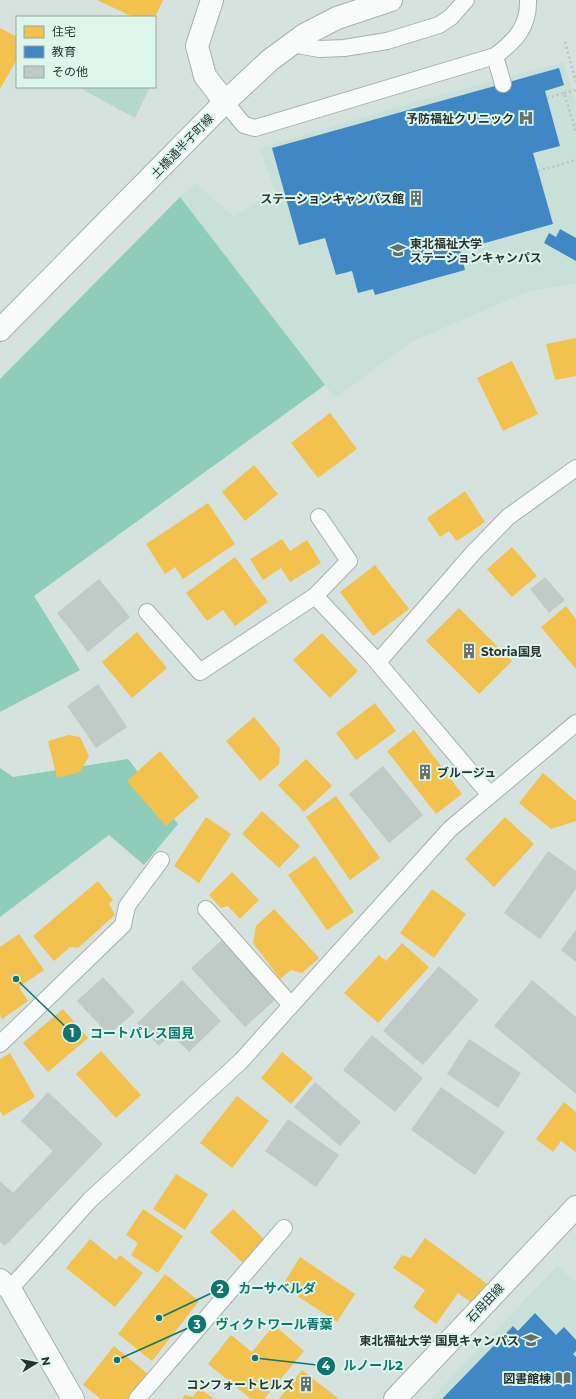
<svg xmlns="http://www.w3.org/2000/svg" width="576" height="1399" viewBox="0 0 576 1399" font-family="Montserrat,'Noto Sans JP',sans-serif">
<style>
.built{fill:#c8e0d7}
.green{fill:#b2d9cb}
.forest{fill:#8dcdb9}
.homes{fill:#f2c14e}
.schools{fill:#3f88c5}
.building{fill:#c0cac6}
.lines{fill:none;stroke-linecap:round;stroke-linejoin:round}
.lane-casing{stroke:#a7b1ad;stroke-width:18}
.street-casing{stroke:#a7b1ad;stroke-width:24}
.secondary-casing{stroke:#a7b1ad;stroke-width:24}
.path{stroke:#bdc2c0;stroke-width:2.5;stroke-dasharray:2 3;stroke-linecap:butt}
.lane{stroke:#f9fbfa;stroke-width:16}
.street{stroke:#f9fbfa;stroke-width:22}
.secondary{stroke:#f9fbfa;stroke-width:22}
.labels{text-anchor:middle;dominant-baseline:central;stroke-width:4;stroke-linejoin:round;paint-order:stroke}
.poi-label{font-size:12px;font-weight:bold;fill:#29322f;stroke:#ddf6ec;text-anchor:end}
.street-label{font-size:12px;fill:#29322f;stroke:#ddf6ec}
.leader{fill:none;stroke:#0f766e;stroke-width:1.5}
.callout-dot{fill:#0f766e;stroke:#ddf6ec;stroke-width:1.5}
.mark-label{font-size:12px;text-anchor:middle;font-weight:bold;fill:#fff}
.callout-label{font-size:13px;text-anchor:middle;font-weight:bold;fill:#0f766e;stroke:#ddf6ec;stroke-width:4;stroke-linejoin:round;paint-order:stroke}
</style>
<rect width="100%" height="100%" fill="#d6e2de"/>
<!-- built -->
<path class="built" d="M564 62 576 102V283L526 292 411 342 335 398 180 197 195 183 234 217 275 191 260 148 422 100Z
M557 1266 576 1282V1399H431Z"/>
<!-- green -->
<path class="green" d="M78 87H150L135 118Z"/>
<!-- forest -->
<path class="forest" d="M180 197 325 385 34 596 80 670 0 712V379Z
M128 759 178 824 144 865 109 835 0 917V768L13 777Z"/>
<!-- homes -->
<path class="homes" d="M97 0H163L155 17H133Z
M0 28 17 37V59L0 89Z
M576 338V376L555 380 546 344Z
M512 361 538 414 503 431 477 378Z
M330 413 357 449 318 478 291 443Z
M254 465 278 494 245 521 222 492Z
M465 491 485 522 457 541 449 531 440 537 427 518Z
M208 503 235 544 183 579 175 567 165 574 146 544Z
M282 539 290 551 307 540 321 563 290 582 281 568 263 580 250 559Z
M512 547 537 576 512 597 487 569Z
M235 557 268 602 235 626 223 610 207 621 186 593Z
M375 565 409 609 373 636 340 592Z
M566 606 576 619V669L541 627Z
M459 608 512 661 479 694 426 641Z
M137 632 167 668 132 698 102 662Z
M322 633 358 671 330 698 293 660Z
M375 703 396 731 356 760 336 733Z
M254 717 280 748 279 764 260 781 226 741Z
M414 730 462 794 436 814 387 751Z
M69 735 80 737 89 756 80 772 57 778 48 741Z
M160 751 199 797 166 826 127 781Z
M306 759 332 786 304 812 278 785Z
M543 773 576 801V821L551 829 519 803Z
M336 796 380 858 350 880 306 817Z
M262 811 300 846 279 868 242 834Z
M206 817 231 834 199 883 174 866Z
M505 817 534 844 494 887 465 859Z
M315 856 354 912 327 930 288 875Z
M232 872 259 900 240 919 228 906 221 908 209 895Z
M98 881 113 900 109 904 115 915 78 948 70 947 54 961 33 936Z
M432 889 466 914 434 958 400 933Z
M274 909 319 958 302 973 291 970 280 979 253 943 256 926Z
M19 934 44 970 19 987 28 1001 2 1019 0 1015V947Z
M402 943 429 967 378 1023 344 993 379 955 386 961Z
M63 1009 88 1038 48 1072 23 1043Z
M101 1051 141 1095 116 1118 76 1074Z
M282 1052 313 1078 291 1104 261 1078Z
M10 1053 35 1097 3 1116 0 1111V1059Z
M237 1096 269 1121 232 1168 200 1143Z
M564 1102 576 1112V1152L561 1141 553 1152 536 1139Z
M176 1174 208 1194 185 1230 153 1209Z
M143 1209 183 1236 158 1273 131 1255 138 1243 126 1235Z
M233 1209 265 1240 243 1263 210 1232Z
M425 1238 490 1286 476 1306 458 1293 436 1324 413 1307 425 1290 393 1268 402 1255 411 1258Z
M90 1239 116 1260 120 1255 143 1273 115 1307 66 1268Z
M300 1257 355 1294 337 1322 282 1286Z
M165 1274 199 1301 152 1361 118 1334Z
M274 1325 304 1351 264 1399H251L208 1364 231 1335 252 1352Z
M114 1346 148 1374 128 1399H101L83 1385Z
M302 1370 339 1399H279Z
M199 1388 215 1399H182L185 1395 193 1397Z"/>
<!-- schools -->
<path class="schools" d="M559 68 564 85 545 91 560 146 533 153 553 224 460 250 465 270 375 295 373 289 358 293 352 271 336 275 325 238 299 245 272 148Z
M560 229 576 238V261L544 243 549 233 556 237Z
M535 1313 556 1335 564 1327 576 1340V1351L573 1354 576 1357V1399H442L513 1326 518 1331Z"/>
<!-- building -->
<path class="building" d="M545 577 565 600 549 613 530 589Z
M99 579 130 617 88 652 57 613Z
M98 684 127 727 96 748 67 706Z
M383 766 423 815 389 843 349 794Z
M548 851 576 871V889L540 939 504 913Z
M576 930V962L561 950Z
M222 940 276 999 245 1027 191 968Z
M439 966 479 1000 423 1065 383 1031Z
M103 977 135 1012 109 1035 77 1001Z
M182 980 221 1021 189 1052 171 1034 159 1046 137 1023Z
M532 980 576 1017V1094L494 1026Z
M372 1035 423 1078 395 1112 343 1070Z
M469 1039 521 1073 498 1108 447 1074Z
M315 1082 361 1122 340 1146 294 1107Z
M441 1087 505 1132 475 1175 411 1130Z
M48 1092 103 1144 5 1246 0 1242V1181L13 1193 53 1151 21 1121Z
M288 1119 339 1155 316 1187 265 1151Z"/>
<g class="lines">
<defs>
<path id="lane" d="M291 44 320 49 344 48 387 41 439 25 451 17 466 0
M495 56 503 84
M225 102 244 125 255 128 495 56C515 41 529 27 528 0
M315 596 349 561 319 517
M147 612 200 672 315 596 373 657 490 795
M378 662 474 552 508 517 576 468
M206 909 290 1004
M0 1044 123 925 127 906 161 860
M10 1289 90 1200 241 1061 450 829 576 723
M137 1399 284 1228"/>
<path id="street" d="M212 0 197 46 205 76 225 102
M0 1280 10 1289 73 1399
M395 1399 576 1207"/>
<path id="secondary" d="M0 330 225 102 270 60 304 35 337 18 391 0"/>
</defs>
<!-- lane casing -->
<use href="#lane" class="lane-casing"/>
<!-- street casing -->
<use href="#street" class="street-casing"/>
<!-- secondary casing -->
<use href="#secondary" class="secondary-casing"/>
<!-- path -->
<path class="path" d="M565 42 576 82
M564 93 576 90
M547 98 564 93 576 132
M538 171 576 160"/>
<!-- lane -->
<use href="#lane" class="lane"/>
<!-- street -->
<use href="#street" class="street"/>
<!-- secondary -->
<use href="#secondary" class="secondary"/>
</g>
<!-- icons -->
<defs>
<symbol id="hospital-bare" viewBox="-9 -9 18 18"><path d="M-5-5h3v3.5h4V-5h3V5h-3V1.5h-4V5h-3Z" fill="#66706c" stroke="#ddf6ec" stroke-width="2.5" paint-order="stroke"/></symbol>
<symbol id="building-bare" viewBox="-9 -9 18 18"><path d="M-4-6H4V6H1V3H-1V6H-4ZM-2.5-4.3h1.7v1.8h-1.7ZM.8-4.3h1.7v1.8H.8ZM-2.5-1h1.7V.8h-1.7ZM.8-1h1.7V.8H.8Z" fill="#66706c" stroke="#ddf6ec" stroke-width="2.5" paint-order="stroke"/></symbol>
<symbol id="university-bare" viewBox="-9 -9 18 18"><path d="M0-5L7-2L0 1L-7-2ZM-4 1L0 2.5L4 1V4Q0 6-4 4Z" fill="#66706c" stroke="#ddf6ec" stroke-width="2.5" paint-order="stroke"/></symbol>
<symbol id="library-bare" viewBox="-9 -9 18 18"><path d="M-6-4Q-3-5.5-.7-3.5V5Q-3 3-6 4ZM6-4Q3-5.5 .7-3.5V5Q3 3 6 4Z" fill="#66706c" stroke="#ddf6ec" stroke-width="2.5" paint-order="stroke"/></symbol>
</defs>
<g fill-rule="evenodd">
<use href="#hospital-bare" x="515" y="107" width="22" height="22"/>
<use href="#building-bare" x="405" y="187" width="22" height="22"/>
<use href="#university-bare" x="387" y="239" width="22" height="22"/>
<use href="#building-bare" x="458" y="640" width="22" height="22"/>
<use href="#building-bare" x="414" y="761" width="22" height="22"/>
<use href="#university-bare" x="520" y="1329" width="22" height="22"/>
<use href="#library-bare" x="552" y="1367" width="22" height="22"/>
<use href="#building-bare" x="295" y="1373" width="22" height="22"/>
</g>
<g class="labels">
<!-- poi labels -->
<g class="poi-label">
<text x="514" y="118">予防福祉クリニック</text>
<text x="404" y="198">ステーションキャンパス館</text>
<text x="410" y="243" text-anchor="start">東北福祉大学<tspan x="410" dy="14">ステーションキャンパス</tspan></text>
<text x="481" y="651" text-anchor="start">Storia国見</text>
<text x="437" y="772" text-anchor="start">ブルージュ</text>
<text x="519" y="1340">東北福祉大学 国見キャンパス</text>
<text x="551" y="1378">図書館棟</text>
<text x="294" y="1384">コンフォートヒルズ</text>
</g>
<!-- street labels -->
<g class="street-label">
<text transform="translate(182 146) rotate(-46)">土橋通半子町線</text>
<text transform="translate(485 1303) rotate(-47)">石母田線</text>
</g>
</g>
<!-- callouts -->
<path class="leader" d="M16 979L72 1033M159 1318L220 1289M117 1360L197 1324M255 1358L326 1366"/>
<g class="callout-dot">
<circle cx="16" cy="979" r="4"/>
<circle cx="159" cy="1318" r="4"/>
<circle cx="117" cy="1360" r="4"/>
<circle cx="255" cy="1358" r="4"/>
<circle cx="72" cy="1033" r="10"/>
<circle cx="220" cy="1289" r="10"/>
<circle cx="197" cy="1324" r="10"/>
<circle cx="326" cy="1366" r="10"/>
</g>
<g class="mark-label">
<text x="72" y="1037">1</text>
<text x="220" y="1293">2</text>
<text x="197" y="1329">3</text>
<text x="326" y="1370">4</text>
</g>
<g class="callout-label">
<text x="142" y="1038">コートパレス国見</text>
<text x="277" y="1293">カーサベルダ</text>
<text x="274" y="1329">ヴィクトワール青葉</text>
<text x="373" y="1370">ルノール2</text>
</g>
<!-- legend -->
<rect x="16" y="16" width="140" height="72" fill="#ddf6ec" stroke="#95a8a0"/>
<rect x="24" y="26" width="20" height="12" fill="#f2c14e" stroke="#95a8a0"/>
<text x="52" y="36" font-size="12" fill="#29322f">住宅</text>
<rect x="24" y="46" width="20" height="12" fill="#3f88c5" stroke="#95a8a0"/>
<text x="52" y="56" font-size="12" fill="#29322f">教育</text>
<rect x="24" y="66" width="20" height="12" fill="#c0cac6" stroke="#95a8a0"/>
<text x="52" y="76" font-size="12" fill="#29322f">その他</text>
<!-- north arrow -->
<g transform="translate(36 1363) rotate(80)" stroke="#ddf6ec" stroke-width="3" paint-order="stroke">
<path d="M0-3L7 15L0 10L-7 15Z" fill="#29322f"/>
<text y="-6" font-size="11" font-weight="bold" text-anchor="middle" fill="#29322f">N</text>
</g>
</svg>
